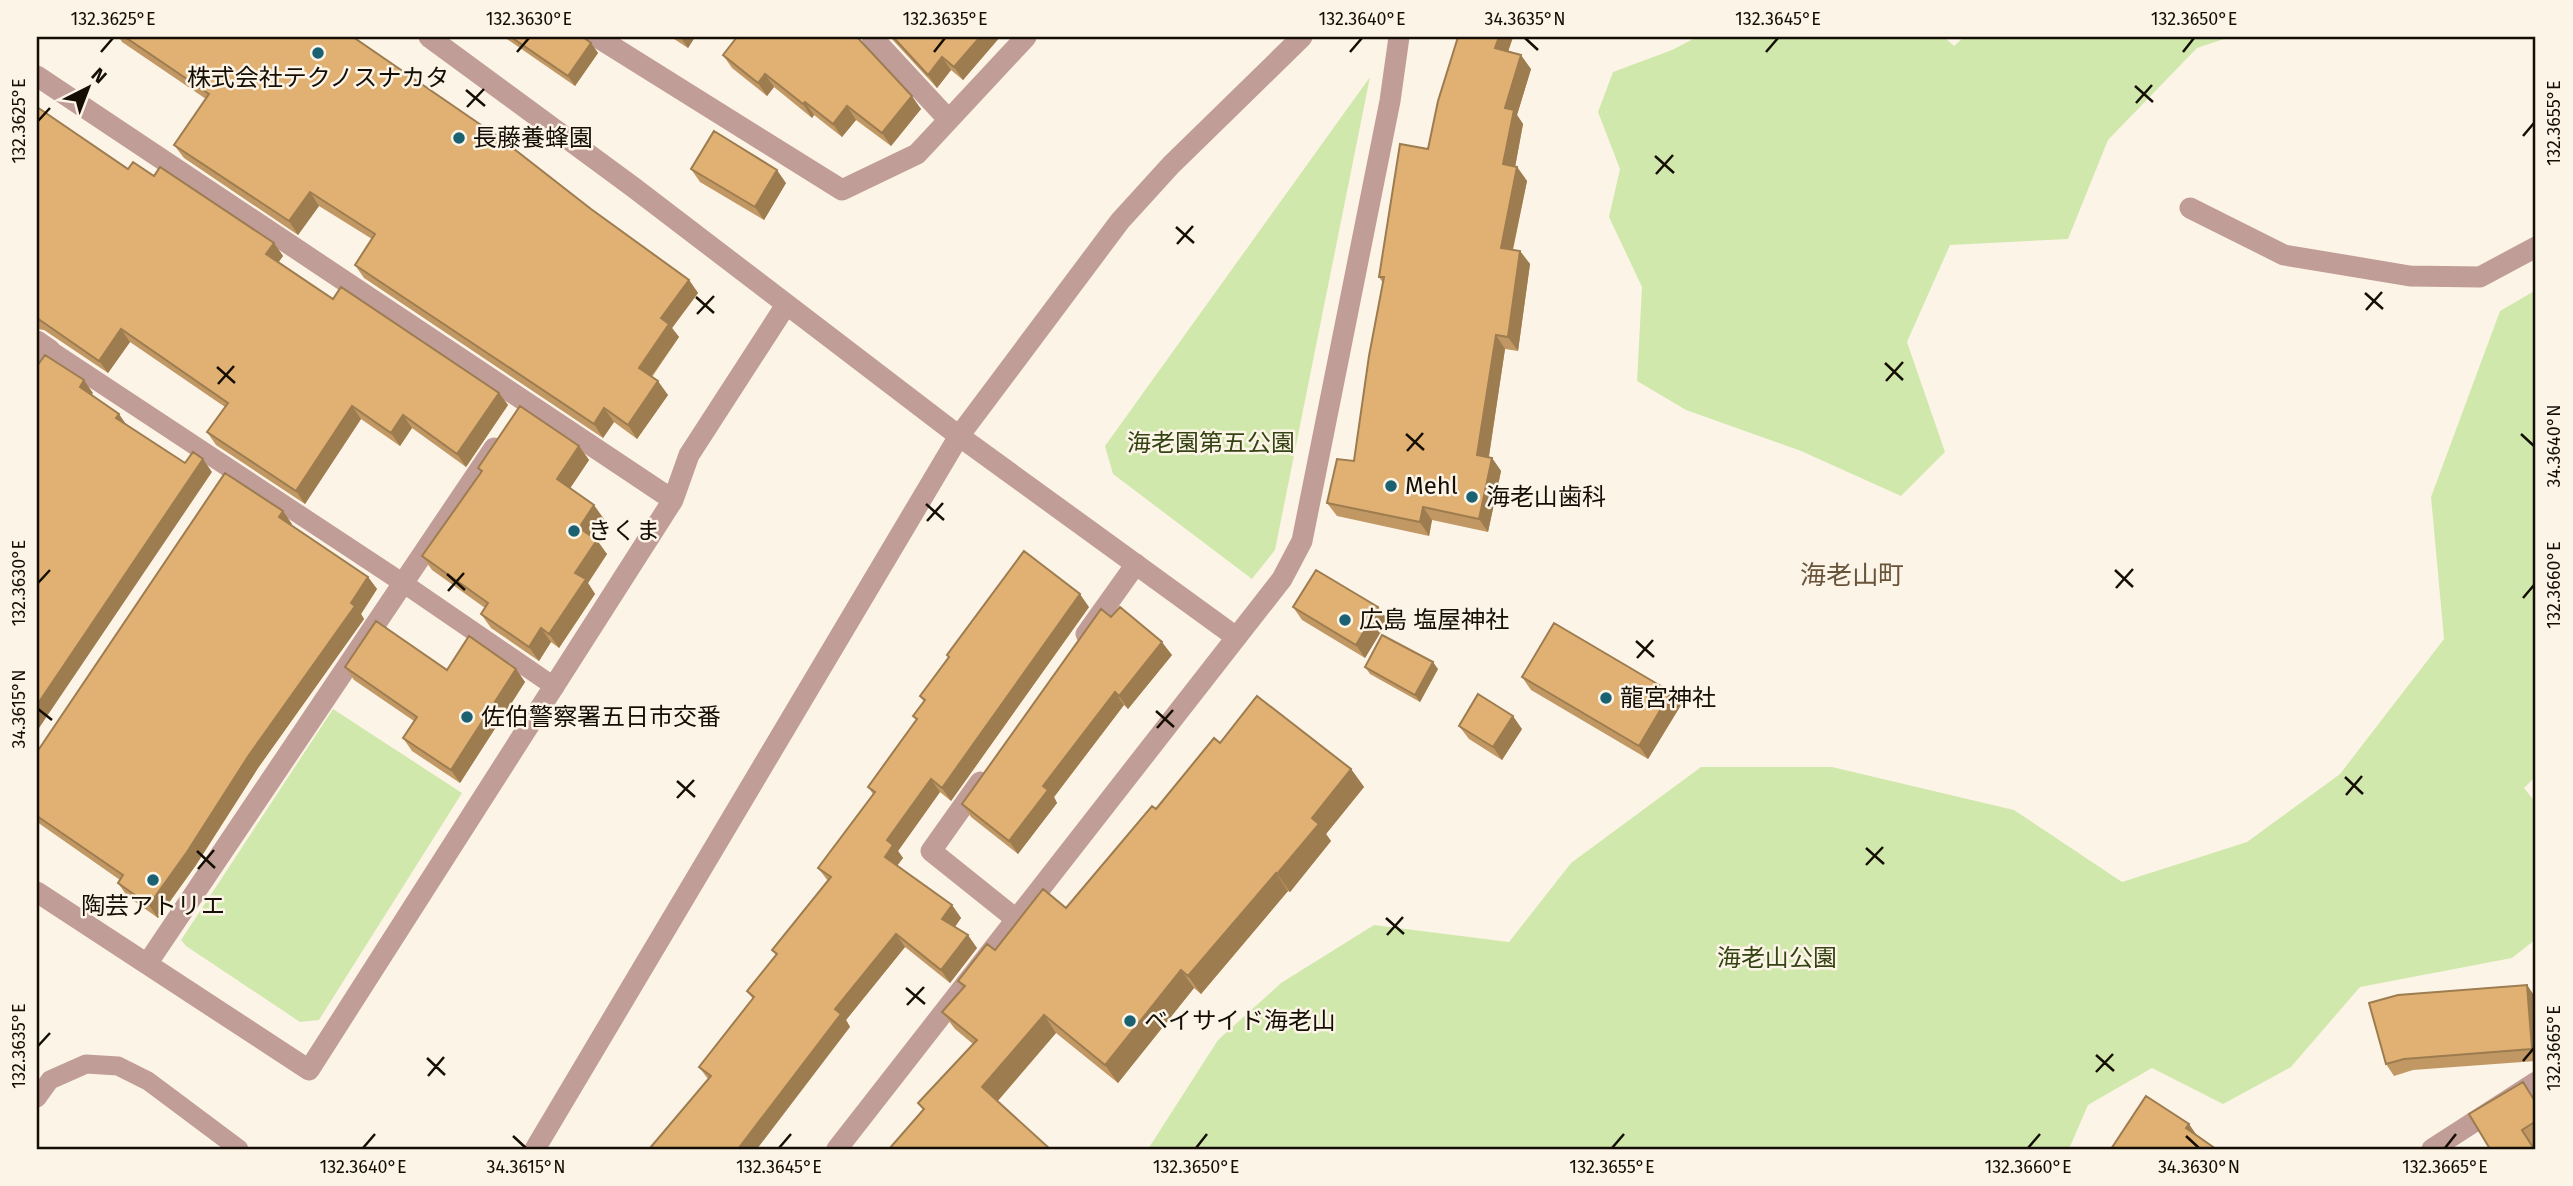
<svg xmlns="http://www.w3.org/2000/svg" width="2573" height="1186" viewBox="0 0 2573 1186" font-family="'Fira Sans','Noto Sans JP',sans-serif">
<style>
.green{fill:#d1e8ad}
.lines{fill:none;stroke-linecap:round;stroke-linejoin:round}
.service{stroke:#c19d97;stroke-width:19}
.minor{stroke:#c19d97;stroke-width:21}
.tertiary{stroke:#c19d97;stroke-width:21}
.wall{fill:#c19863}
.shaded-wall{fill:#9d7c50}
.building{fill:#e0b173;stroke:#9d7c50;stroke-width:2}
.ticks{fill:none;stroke:#150e05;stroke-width:2.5}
.poi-dot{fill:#1a6171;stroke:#fdf4e8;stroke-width:2.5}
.labels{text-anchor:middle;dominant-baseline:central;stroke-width:5;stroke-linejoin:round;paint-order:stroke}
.poi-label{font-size:24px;fill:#150e05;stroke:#fdf4e8;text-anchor:start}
.park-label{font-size:24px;fill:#334311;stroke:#fdf4e8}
.neighbourhood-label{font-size:26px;fill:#67543b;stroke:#fdf4e8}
.neatline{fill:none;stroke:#150e05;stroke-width:2.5}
.ticks-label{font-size:18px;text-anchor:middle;fill:#150e05}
</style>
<rect width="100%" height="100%" fill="#fdf4e8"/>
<!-- green -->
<path class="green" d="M1697 37H1944L1954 46 1964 37H2230L2197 48 2108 140 2068 239 1950 245 1907 342 1945 452 1901 496 1801 451 1686 410 1637 381 1642 287 1609 217 1620 169 1598 112 1613 72 1672 50Z
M1370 77 1275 550 1252 579 1113 474 1105 446Z
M2536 290V776L2524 788 2536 803V939L2512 958 2360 987 2291 1067 2223 1104 2152 1068 2088 1105 2069 1149H1148L1218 1040 1281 983 1374 925 1509 942 1571 863 1701 767H1832L2014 810 2122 882 2247 842 2340 774 2444 639 2431 497 2500 311Z
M333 709 462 793 319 1020 300 1022 186 946 181 940Z"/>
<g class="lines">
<!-- service -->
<path class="service" d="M50 350 403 583 555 687
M37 1098 50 1080 86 1064 118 1066 148 1081 239 1149"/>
<!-- minor -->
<path class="minor" d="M597 37 842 190 917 154 1026 37
M872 37 948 119
M37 76 673 500
M2190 208 2284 255 2410 276 2480 277 2536 247
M37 341 50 350 37 370
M1086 634 1136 564
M980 782 931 851 1016 919
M37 892 309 1070 673 500 689 455 786 305
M147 964 494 448
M837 1149 1282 579 1302 541 1390 101 1399 37
M2432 1149 2536 1082"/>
<!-- tertiary -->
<path class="tertiary" d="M429 37 633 187 959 436 1236 637
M535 1149 959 436 1120 221 1171 165 1302 37"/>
</g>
<!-- wall -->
<path class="wall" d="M119 37H353L689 280 698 293 672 328 679 337 652 377 668 395 637 439 614 422 603 438 364 278 355 265 372 239 319 206 298 235 184 158 174 145 206 99 122 42Z
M504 37H586V39L591 43 598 53 575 86Z
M671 37H695L688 48Z
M860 37 861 42 921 109 891 146 856 120 842 137 814 115 812 118 774 87 767 96 732 68 723 55Z
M890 37H1000L963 80 951 70 937 88Z
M1513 37 1508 51 1531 69 1517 115 1523 124 1515 167H1517L1527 181 1513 250 1520 251 1530 264 1518 351 1505 349 1489 457 1492 458 1501 471 1488 532 1432 520 1429 536 1337 516 1327 503 1354 461 1383 283 1379 277 1428 149Z
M37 107 128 169 154 176 274 243 283 256 279 262 333 299 499 393 508 405 466 467 412 428 400 446 361 419 305 504 216 445 207 432 225 407 130 342 108 373 44 330 37 329Z
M691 169 786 183 764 220 700 182Z
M579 446 589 460 570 488 604 519 592 537 607 554 588 583 595 594 559 648 551 642 539 661 491 628 481 614 485 608 432 570 422 556 481 472 478 468Z
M292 524 291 525 368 577 377 589 361 614 364 619 258 768 196 865 158 918 127 896 118 883 120 880 37 822V750Z
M1089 607 951 801 940 792 898 851 903 858 897 865 952 905 961 918 955 927 977 948 950 983 905 947 846 1020 850 1027 708 1079 699 1067 753 999 747 991 776 955 772 950 828 881 818 868 873 794 868 787 916 720 913 716 924 702 920 696Z
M1293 607 1388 620 1365 658 1302 620Z
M1111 617 1172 655 1128 709 1124 705 1054 797 1057 803 1018 854 971 817 962 804Z
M345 667 447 670 516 669 525 682 460 783 412 751 403 738 414 721 354 680Z
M1365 667 1438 669 1420 702 1370 674Z
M1522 677 1681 705 1648 759 1531 690Z
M1459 726 1522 729 1502 760 1469 739Z
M1220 743 1351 769 1364 787 1326 834 1331 841 1290 892 1288 891 1201 994 1194 988 1118 1083 1056 1033 997 1102 923 1110 918 1103 973 1044 955 1029 942 1012 963 988 958 981 995 950 1066 908 1156 809Z
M2527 985 2535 997 2536 1061 2413 1070 2394 1076 2386 1064Z
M2523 1082 2536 1101V1149H2490Z"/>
<!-- shaded-wall -->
<path class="shaded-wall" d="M682 37H695L688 48 681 38Z
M980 37H1000L963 80 954 67Z
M1499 37H1513L1505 61 1495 48Z
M591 43 598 53 575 86 568 76Z
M1521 55 1531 69 1517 115 1523 124 1513 178 1503 164 1505 108Z
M942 57 951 70 937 88 928 75Z
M765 74 774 87 767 96 758 83Z
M912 96 921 109 891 146 882 133Z
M805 102 814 115 812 118 803 104Z
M847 106 856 120 842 137 833 124Z
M1517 167 1527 181 1510 262 1501 248Z
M777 170 786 183 764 220 755 207Z
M310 192 319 206 298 235 289 221Z
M274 243 283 256 275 266 266 254Z
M1520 251 1530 264 1518 351 1508 337Z
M689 280 698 293 672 328 679 337 648 381 639 368 661 318Z
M121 329 130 342 108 373 99 361Z
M1496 335 1505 349 1487 468 1477 455Z
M84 380 93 393 88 400 80 387Z
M658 381 668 395 637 439 628 425Z
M499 393 508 405 466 467 457 454Z
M352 406 361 419 305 504 296 491Z
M604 408 614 422 603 438 594 424Z
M119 414 128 427 116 418Z
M403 415 412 428 400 446 391 433Z
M579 446 589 460 567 493 557 479Z
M1492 458 1501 471 1488 532 1479 519Z
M203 459 212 472 37 731V705Z
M594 505 604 519 588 542 579 528Z
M1423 507 1432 520 1429 536 1420 522Z
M283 511 292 524 288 530 279 517Z
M597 540 607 554 588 583 595 594 559 648 549 634 575 573Z
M368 577 377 589 361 614 364 619 258 768 196 865 158 918 149 905Z
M1080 594 1089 607 951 801 942 788Z
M1378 607 1388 620 1365 658 1356 645Z
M541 628 551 642 539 661 529 647Z
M1162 642 1172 655 1128 709 1119 696Z
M1433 662 1438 669 1420 702 1415 695Z
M516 669 525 682 460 783 451 770Z
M1115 692 1124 705 1054 797 1057 803 1018 854 1009 841 1043 786Z
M1671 692 1681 705 1648 759 1639 746Z
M1513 716 1522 729 1502 760 1493 747Z
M1351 769 1364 787 1326 834 1331 841 1290 892 1277 874 1312 818Z
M931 779 940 792 898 851 903 858 894 870 885 857 887 840Z
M1276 873 1288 891 1201 994 1188 976Z
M952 905 961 918 951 932 942 919Z
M896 934 905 947 846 1020 850 1027 757 1149H738L835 1009Z
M968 935 977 948 950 983 941 970Z
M1181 970 1194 988 1118 1083 1105 1065Z
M2527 985 2535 997 2536 1055 2532 1049Z
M1044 1015 1056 1033 994 1105 982 1087Z
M2189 1124 2198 1137 2186 1128Z"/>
<!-- building -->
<path class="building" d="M125 37H353L500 138 591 209 689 280 661 318 669 324 639 368 658 381 628 425 604 408 594 424 355 265 375 234 310 192 289 221 174 145 209 94Z
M511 37H583L591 43 568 76Z
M737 37H857L912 96 882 133 847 106 833 124 805 102 803 104 765 74 758 83 723 55Z
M893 37H980L954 67 942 57 928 75Z
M1458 37H1499L1495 48 1521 55 1505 108 1514 110 1503 164 1517 167 1501 248 1520 251 1508 337 1496 335 1477 455 1492 458 1479 519 1423 507 1420 522 1327 503 1337 459 1354 461 1369 356 1384 277H1379L1400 144 1428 149 1438 101Z
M37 107 128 169 133 162 154 176 160 167 274 243 266 254 333 299 341 287 499 393 457 454 403 415 391 433 352 406 296 491 207 432 228 403 121 329 99 361 37 318Z
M714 131 777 170 755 207 691 169Z
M45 355 84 380 80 387 119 414 116 418 185 463 193 452 203 459 37 705V366Z
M520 406 579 446 557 479 594 505 579 528 597 540 575 573 586 579 549 634 541 628 529 647 481 614 488 603 422 556 482 471 478 468Z
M225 473 283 511 279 517 368 577 351 603 355 606 249 755 187 852 149 905 118 883 123 875 37 816V750L39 749Z
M1024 551 1080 594 942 788 931 779 887 840 893 845 885 857 952 905 942 919 968 935 941 970 896 934 835 1009 841 1014 738 1149H652L650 1148 711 1076 699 1067 754 997 747 991 777 954 772 950 831 877 818 868 875 792 868 787 917 719 913 716 925 700 920 696 949 657 947 655Z
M1316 570 1378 607 1356 645 1293 607Z
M1120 607 1162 642 1119 696 1115 692 1043 786 1048 790 1009 841 962 804 1101 609 1111 617Z
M376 621 447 670 469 636 516 669 451 770 403 738 417 717 345 667Z
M1554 623 1671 692 1639 746 1522 677Z
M1382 635 1433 662 1415 695 1365 667Z
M1478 694 1513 716 1493 747 1459 726Z
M1257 696 1351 769 1312 818 1319 824 1277 874 1276 873 1188 976 1181 970 1105 1065 1044 1015 982 1087 1050 1149H889L924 1109 918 1103 977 1040 942 1012 965 986 958 981 987 944 995 950 1043 889 1066 908 1152 806 1156 809 1214 738 1220 743Z
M2527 985 2532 1049 2404 1059 2386 1064 2369 1003 2398 995Z
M2523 1082 2536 1103V1121L2522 1130 2534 1149H2490L2469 1114Z
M2146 1096 2189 1124 2186 1128 2216 1149H2111Z"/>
<!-- ticks -->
<path class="ticks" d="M1525 38 1538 50M101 52 113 38M517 52 529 38M934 52 945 38M1350 52 1362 38M1766 52 1778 38M2183 52 2194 38M2135 86 2153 102M466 90 485 106M2136 103 2152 85M467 107 484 89M38 121 50 108M2523 136 2534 123M1655 156 1674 173M1656 174 1673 155M1176 227 1194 243M1177 244 1193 226M2365 293 2383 309M696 297 714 313M2366 310 2382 292M697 314 714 296M1885 363 1903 380M217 367 235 383M1886 381 1903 362M218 384 234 366M1406 434 1424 450M2521 434 2534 446M1407 451 1423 433M926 504 944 520M927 521 943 503M2115 570 2133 587M447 574 465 590M38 583 50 570M2116 588 2133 569M448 591 464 573M2523 598 2534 585M1636 641 1654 657M1637 658 1653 640M38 709 52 720M1156 711 1174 727M1157 728 1173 710M2345 777 2363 794M677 781 695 797M2346 795 2362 776M677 798 694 780M1866 848 1884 864M197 851 215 868M1866 865 1883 847M198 869 214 850M1386 918 1404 934M1387 935 1403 917M906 988 925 1004M907 1005 924 987M38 1046 50 1033M2096 1055 2114 1071M427 1058 445 1075M2523 1061 2534 1048M2096 1072 2113 1054M428 1076 444 1057M513 1136 526 1148M2186 1136 2199 1148M363 1148 375 1134M779 1148 791 1134M1196 1148 1207 1134M1612 1148 1624 1134M2028 1148 2040 1134M2445 1148 2456 1134"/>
<!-- markers -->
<g class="poi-dot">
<circle cx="318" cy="53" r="7"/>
<circle cx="459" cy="138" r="7"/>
<circle cx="1391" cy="486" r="7"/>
<circle cx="1472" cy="497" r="7"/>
<circle cx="574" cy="531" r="7"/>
<circle cx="1345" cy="620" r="7"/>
<circle cx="1606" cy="698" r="7"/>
<circle cx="467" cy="717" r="7"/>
<circle cx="153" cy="880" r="7"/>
<circle cx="1130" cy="1021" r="7"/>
</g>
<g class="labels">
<!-- poi labels -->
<g class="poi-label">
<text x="318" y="78" text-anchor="middle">株式会社テクノスナカタ</text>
<text x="473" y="138">長藤養蜂園</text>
<text x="1405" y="486">Mehl</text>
<text x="1486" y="497">海老山歯科</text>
<text x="588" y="531">きくま</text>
<text x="1359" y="620">広島 塩屋神社</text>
<text x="1620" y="698">龍宮神社</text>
<text x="481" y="717">佐伯警察署五日市交番</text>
<text x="153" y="906" text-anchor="middle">陶芸アトリエ</text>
<text x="1144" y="1021">ベイサイド海老山</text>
</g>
<!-- park labels -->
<g class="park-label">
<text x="1211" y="443">海老園第五公園</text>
<text x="1777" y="958">海老山公園</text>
</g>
<!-- neighbourhood labels -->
<g class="neighbourhood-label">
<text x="1852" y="575">海老山町</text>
</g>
</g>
<!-- border -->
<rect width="2573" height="1186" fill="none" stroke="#fdf4e8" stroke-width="77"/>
<!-- north arrow -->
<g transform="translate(88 88) rotate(42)" stroke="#fdf4e8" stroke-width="5" paint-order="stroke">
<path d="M0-5L12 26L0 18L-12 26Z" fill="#150e05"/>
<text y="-10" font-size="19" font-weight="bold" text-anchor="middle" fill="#150e05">N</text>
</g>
<rect x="38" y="38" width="2496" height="1110" class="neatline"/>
<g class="ticks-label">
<text x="113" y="25">132.3625°E</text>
<text x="529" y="25">132.3630°E</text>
<text x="945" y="25">132.3635°E</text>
<text x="1362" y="25">132.3640°E</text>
<text x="1525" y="25">34.3635°N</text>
<text x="1778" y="25">132.3645°E</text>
<text x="2194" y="25">132.3650°E</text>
<text transform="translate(19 121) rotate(-90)" y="6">132.3625°E</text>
<text transform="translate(2554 123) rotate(-90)" y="6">132.3655°E</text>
<text transform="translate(2554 446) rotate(-90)" y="6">34.3640°N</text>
<text transform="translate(19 583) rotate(-90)" y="6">132.3630°E</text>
<text transform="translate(2554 585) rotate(-90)" y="6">132.3660°E</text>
<text transform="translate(19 709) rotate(-90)" y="6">34.3615°N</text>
<text transform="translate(19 1046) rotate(-90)" y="6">132.3635°E</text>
<text transform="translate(2554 1048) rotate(-90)" y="6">132.3665°E</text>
<text x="363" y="1173">132.3640°E</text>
<text x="526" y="1173">34.3615°N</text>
<text x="779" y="1173">132.3645°E</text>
<text x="1196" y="1173">132.3650°E</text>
<text x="1612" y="1173">132.3655°E</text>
<text x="2028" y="1173">132.3660°E</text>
<text x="2199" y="1173">34.3630°N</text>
<text x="2445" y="1173">132.3665°E</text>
</g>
</svg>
